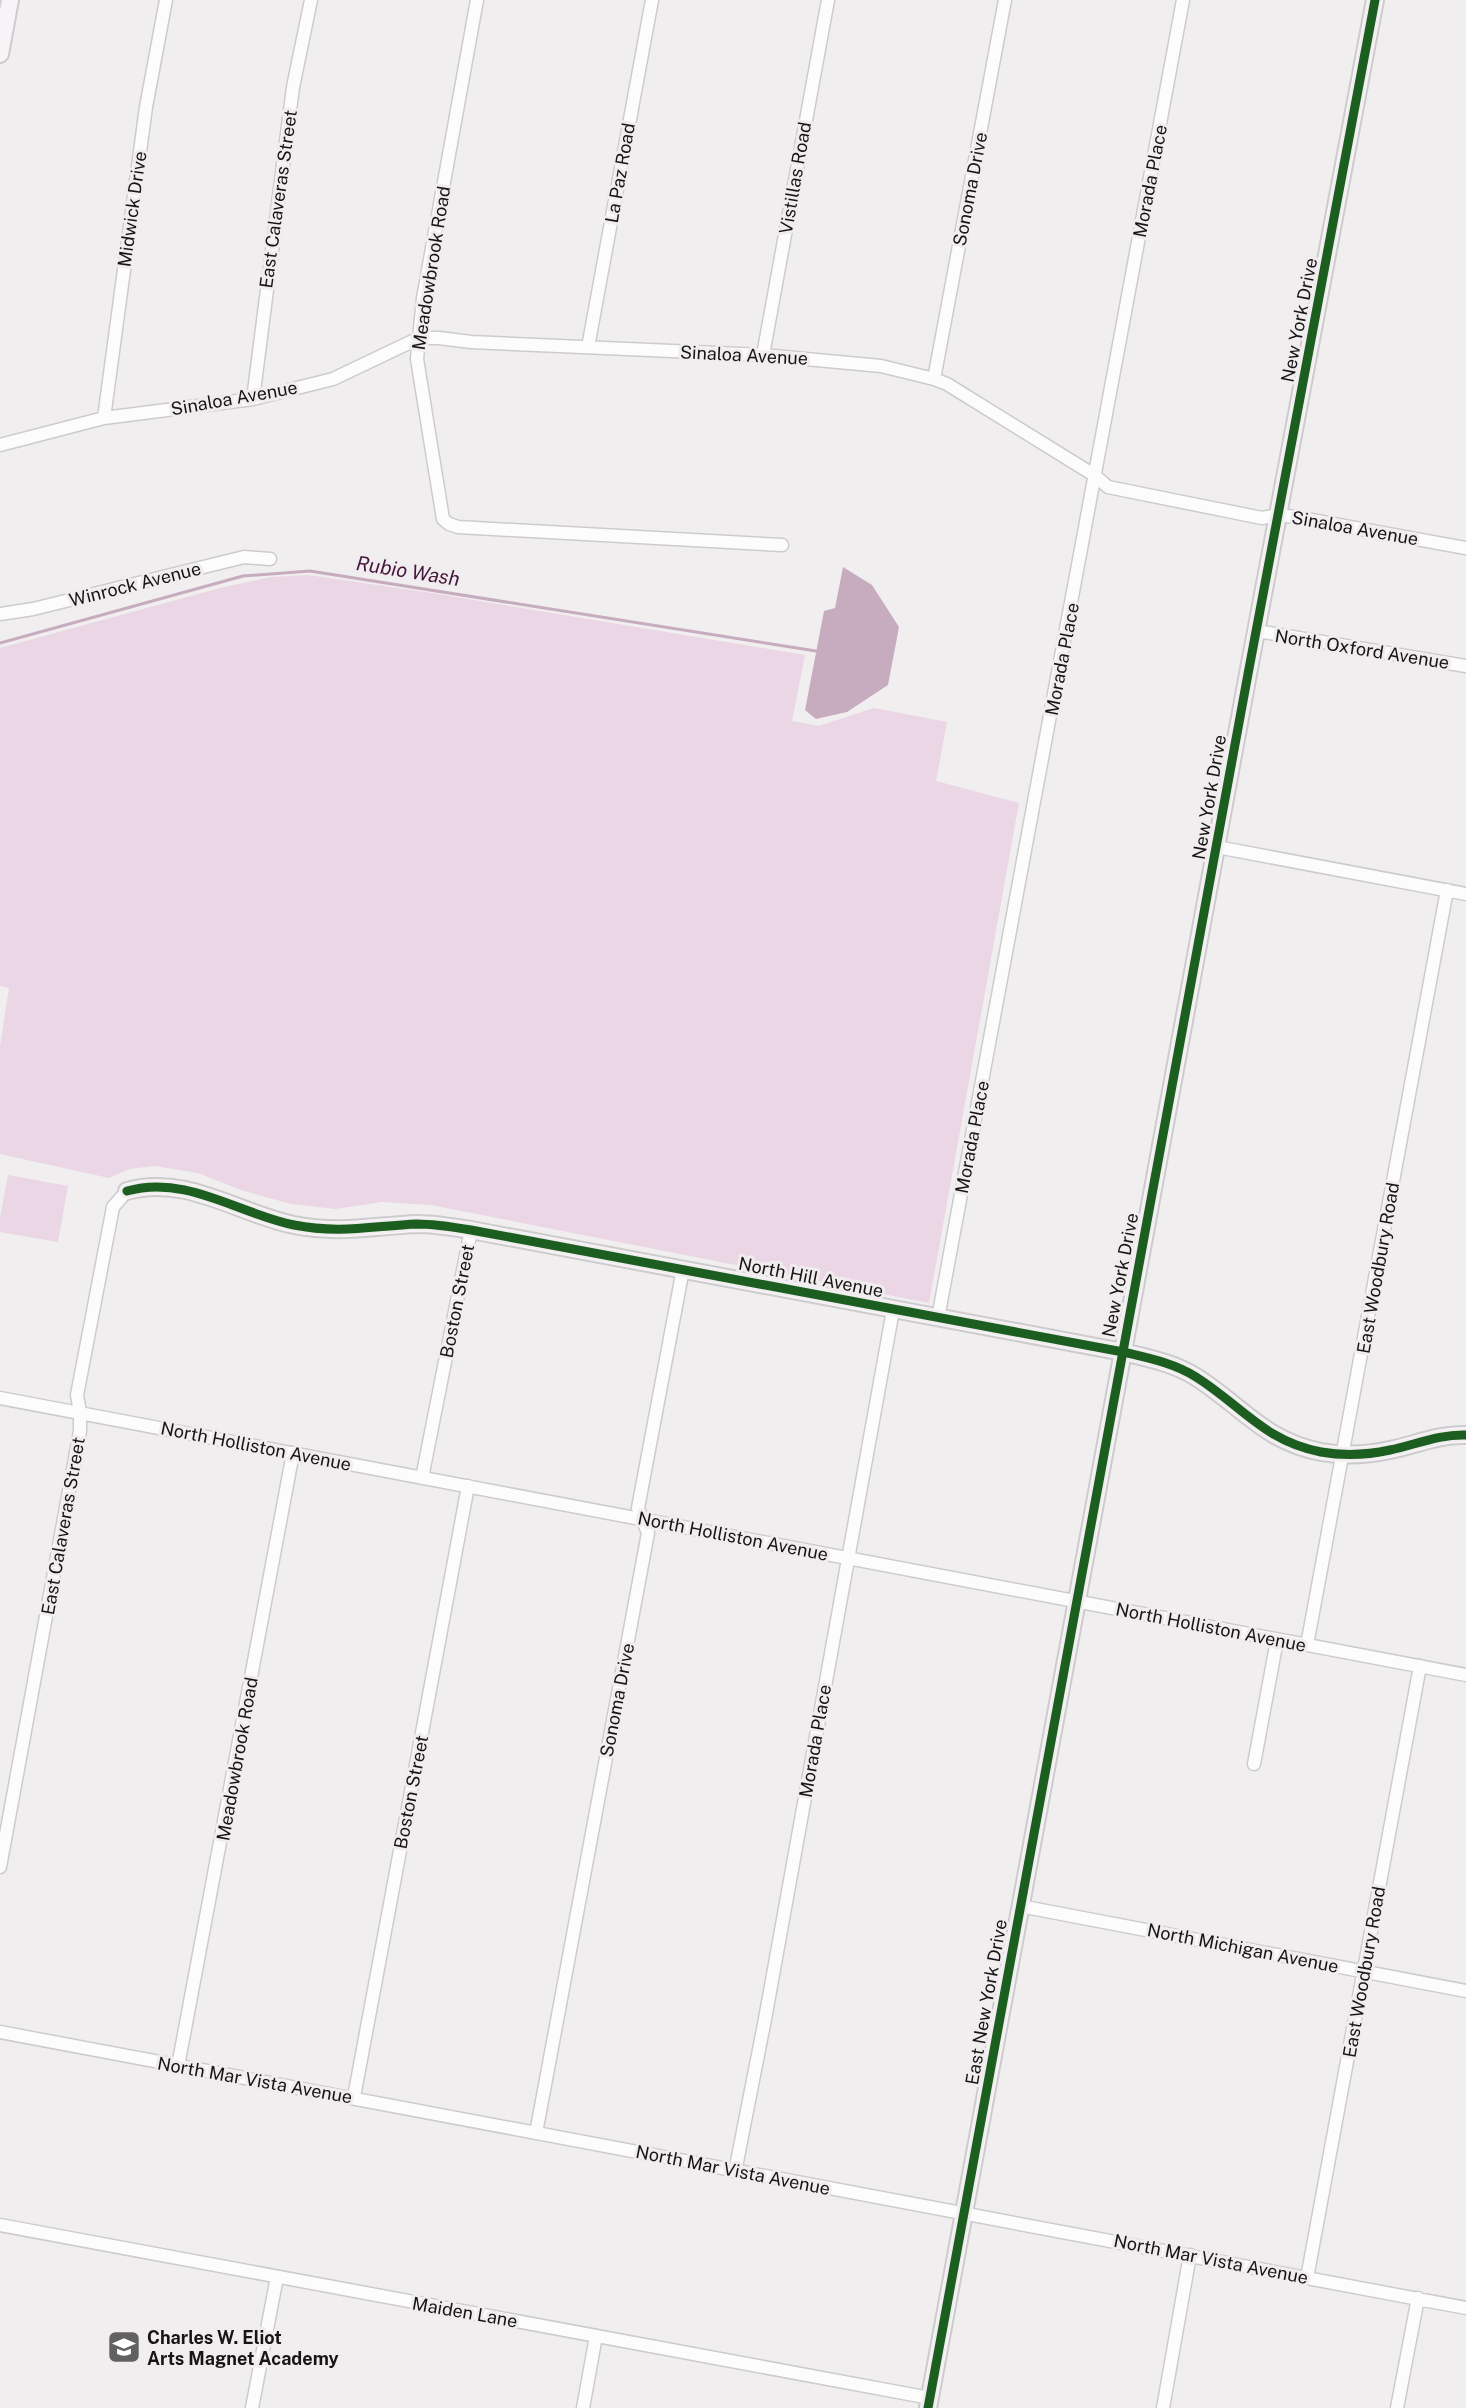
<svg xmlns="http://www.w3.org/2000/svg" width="1466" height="2408" viewBox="0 0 1466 2408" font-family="'Public Sans',sans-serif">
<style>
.green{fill:#ead6e4}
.water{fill:#c7acbf}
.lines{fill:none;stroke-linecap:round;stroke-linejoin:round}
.stream{stroke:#c7acbf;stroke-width:3}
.street-casing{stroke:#cdcccd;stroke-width:15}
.secondary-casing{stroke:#cdcccd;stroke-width:20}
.street{stroke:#fdfcfd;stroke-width:12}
.secondary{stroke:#f7f3f6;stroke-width:16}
.cycleway-casing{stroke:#f1edef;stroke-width:13}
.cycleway{stroke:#1b5e20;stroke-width:9}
.labels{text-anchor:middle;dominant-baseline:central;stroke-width:6;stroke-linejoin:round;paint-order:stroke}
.street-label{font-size:18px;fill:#161515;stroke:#f1edef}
.poi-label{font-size:18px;font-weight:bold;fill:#161515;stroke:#f1edef;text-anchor:start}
.water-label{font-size:20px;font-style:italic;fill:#45163b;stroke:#f1edef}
</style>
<rect width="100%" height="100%" fill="#f0eeef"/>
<!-- green -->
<path class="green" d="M308 575 432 593 805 655 792 721 819 726 874 708 947 722 936 781 1019 803 929 1303 431 1205 382 1202 335 1209 291 1204 241 1190 198 1173 155 1166 129 1169 109 1178 0 1154V1046L9 988 0 986V648L220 588 271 577Z
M8 1175 68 1186 58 1242 0 1232V1218Z"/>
<!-- water -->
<path class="water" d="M843 567 872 585 899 627 888 685 847 712 816 719 805 710 824 611 835 608Z"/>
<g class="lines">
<!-- stream -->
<path class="stream" d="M0 643 243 576 310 571 816 651"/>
<defs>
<path id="street" d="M477 0 423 298 417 359 443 519 449 524 458 527 782 545
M588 347 652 0
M763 355 828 0
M934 379 1005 0
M253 399 293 87 311 0
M104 418 146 107 166 0
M0 445 104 418 253 399 333 379 419 338H439L471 342 763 355 881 366 934 379 947 384 1094 475 1108 487 1262 518 1279 515 1295 517 1466 548
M0 614 33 609 244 557 270 559
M1257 631 1466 666
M1217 847 1466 894
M938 1318 1183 0
M0 1398 1466 1675
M422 1478 471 1230
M1307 1645 1447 890
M1254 1764 1277 1640
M0 1867 80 1431V1412L77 1395 113 1207 127 1191
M1020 1906 1466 1991
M0 2032 1466 2308
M178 2066 293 1453
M354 2097 468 1486
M536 2133 648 1533 638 1508 683 1269
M735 2172 765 2019 893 1310
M0 2225 930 2398
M1307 2278 1420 1666
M252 2408 277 2277
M583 2408 596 2336
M1163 2408 1190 2255
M1397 2408 1418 2298"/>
<path id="secondary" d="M0 54 10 0
M127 1191C186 1174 239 1214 294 1225 339 1234 373 1226 417 1224 435 1224 453 1227 471 1230L1123 1352C1148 1358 1174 1363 1196 1377 1242 1406 1264 1441 1321 1452 1344 1456 1367 1455 1390 1450 1415 1445 1439 1434 1466 1435
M928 2408 1248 674 1375 0"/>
</defs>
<!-- street casing -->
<use href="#street" class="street-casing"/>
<!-- secondary casing -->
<use href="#secondary" class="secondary-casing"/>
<!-- street -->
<use href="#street" class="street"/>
<!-- secondary -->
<use href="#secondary" class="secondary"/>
<defs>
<path id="cycleway" d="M127 1191C186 1174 239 1214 294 1225 339 1234 373 1226 417 1224 435 1224 453 1227 471 1230L1123 1352C1148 1358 1174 1363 1196 1377 1242 1406 1264 1441 1321 1452 1344 1456 1367 1455 1390 1450 1415 1445 1439 1434 1466 1435
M928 2408 1248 674 1375 0"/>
</defs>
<!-- cycleway casing -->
<use href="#cycleway" class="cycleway-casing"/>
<!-- cycleway -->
<use href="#cycleway" class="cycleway"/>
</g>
<!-- icons -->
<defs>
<symbol id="school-square" viewBox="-11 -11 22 22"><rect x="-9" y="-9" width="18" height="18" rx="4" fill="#626161" stroke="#f1edef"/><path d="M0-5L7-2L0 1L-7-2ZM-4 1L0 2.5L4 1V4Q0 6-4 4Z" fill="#fff"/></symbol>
</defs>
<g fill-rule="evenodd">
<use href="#school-square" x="105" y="2328" width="38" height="38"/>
</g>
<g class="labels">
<!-- street labels -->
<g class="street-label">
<text transform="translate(620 173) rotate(-80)">La Paz Road</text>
<text transform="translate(795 178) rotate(-80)">Vistillas Road</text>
<text transform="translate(1150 181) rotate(-79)">Morada Place</text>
<text transform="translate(970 189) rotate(-79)">Sonoma Drive</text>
<text transform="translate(278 199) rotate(-82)">East Calaveras Street</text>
<text transform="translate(132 209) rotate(-82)">Midwick Drive</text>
<text transform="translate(431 268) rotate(-81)">Meadowbrook Road</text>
<text transform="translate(1299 320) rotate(-79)">New York Drive</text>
<text transform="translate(744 355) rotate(3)">Sinaloa Avenue</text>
<text transform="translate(234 398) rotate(-10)">Sinaloa Avenue</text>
<text transform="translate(1355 528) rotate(10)">Sinaloa Avenue</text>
<text transform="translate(135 584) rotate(-14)">Winrock Avenue</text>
<text transform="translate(1362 649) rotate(9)">North Oxford Avenue</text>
<text transform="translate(1062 659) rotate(-79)">Morada Place</text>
<text transform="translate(1209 797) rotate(-80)">New York Drive</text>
<text transform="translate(972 1137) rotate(-79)">Morada Place</text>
<text transform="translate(1378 1268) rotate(-80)">East Woodbury Road</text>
<text transform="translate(1120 1275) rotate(-79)">New York Drive</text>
<text transform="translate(811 1277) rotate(11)">North Hill Avenue</text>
<text transform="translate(457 1301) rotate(-79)">Boston Street</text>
<text transform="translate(256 1446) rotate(11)">North Holliston Avenue</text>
<text transform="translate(63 1526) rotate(-80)">East Calaveras Street</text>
<text transform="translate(733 1536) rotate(11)">North Holliston Avenue</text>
<text transform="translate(1211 1627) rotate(11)">North Holliston Avenue</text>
<text transform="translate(617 1700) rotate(-79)">Sonoma Drive</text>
<text transform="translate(815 1741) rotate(-80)">Morada Place</text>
<text transform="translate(237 1759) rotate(-80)">Meadowbrook Road</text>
<text transform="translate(411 1792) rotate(-79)">Boston Street</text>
<text transform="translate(1243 1948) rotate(11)">North Michigan Avenue</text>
<text transform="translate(1364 1972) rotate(-80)">East Woodbury Road</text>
<text transform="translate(986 2002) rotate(-80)">East New York Drive</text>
<text transform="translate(255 2080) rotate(10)">North Mar Vista Avenue</text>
<text transform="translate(733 2170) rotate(11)">North Mar Vista Avenue</text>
<text transform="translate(1211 2259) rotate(11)">North Mar Vista Avenue</text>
<text transform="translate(465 2312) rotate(10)">Maiden Lane</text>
</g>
<!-- poi labels -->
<g class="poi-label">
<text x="147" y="2337">Charles W. Eliot<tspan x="147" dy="21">Arts Magnet Academy</tspan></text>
</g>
<!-- water labels -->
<g class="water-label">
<text transform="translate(408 571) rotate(9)">Rubio Wash</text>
</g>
</g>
</svg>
